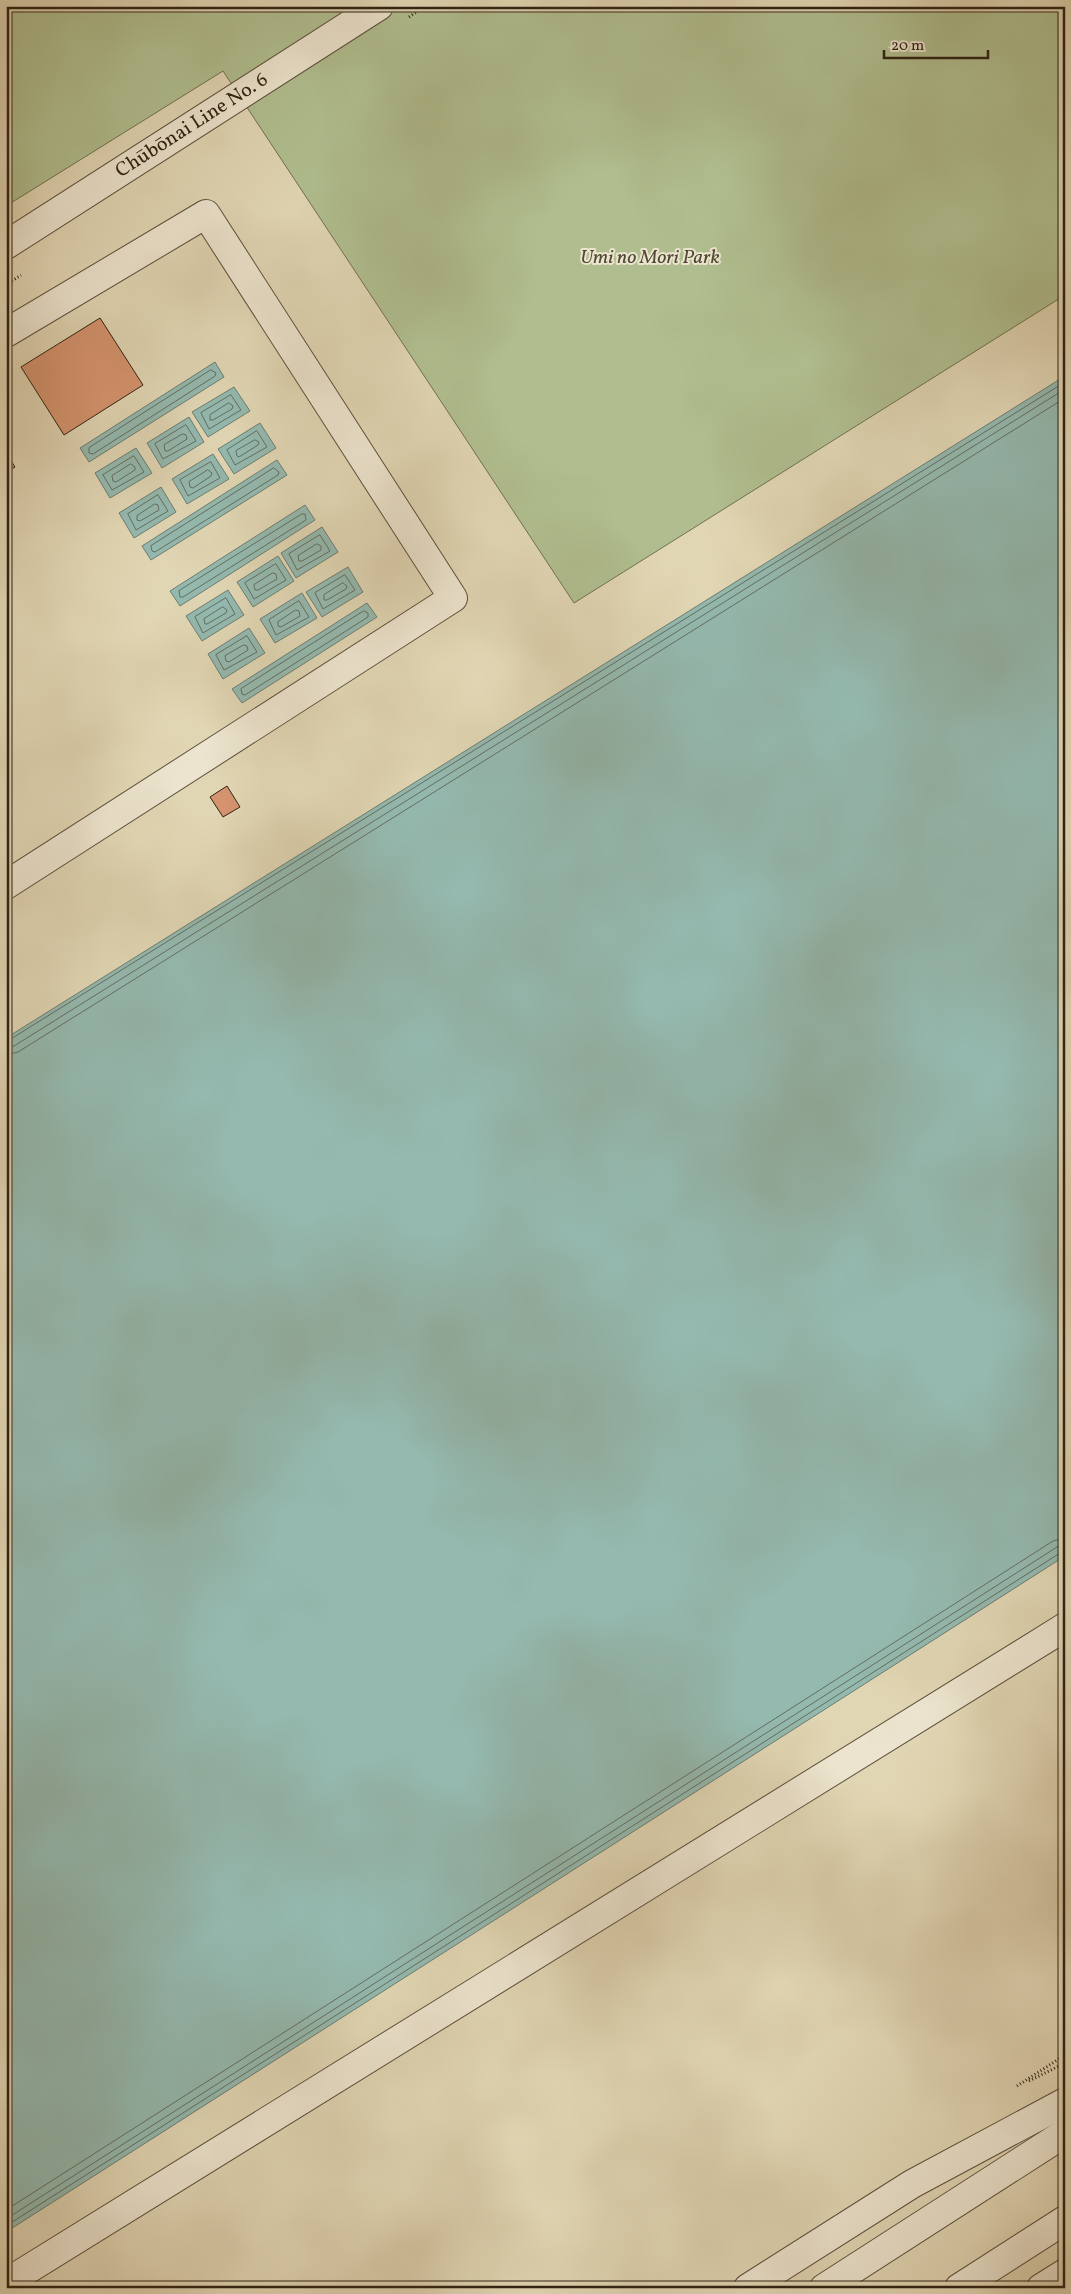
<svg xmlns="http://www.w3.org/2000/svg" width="1071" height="2294" viewBox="0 0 1071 2294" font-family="Vollkorn,serif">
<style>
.green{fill:#b0be8f;stroke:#707052}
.water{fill:#94b9af;stroke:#6c7d71}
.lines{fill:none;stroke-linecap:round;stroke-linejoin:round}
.shore{stroke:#626e62;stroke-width:1}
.building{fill:#d5946f;stroke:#2f2314}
.minor-casing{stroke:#5c503c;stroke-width:30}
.path{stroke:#2f2314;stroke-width:3;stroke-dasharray:1 2.5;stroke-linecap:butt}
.minor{stroke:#ece4ce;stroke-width:28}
.labels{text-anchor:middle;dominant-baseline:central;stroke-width:4;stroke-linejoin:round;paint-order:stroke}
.street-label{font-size:20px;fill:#2f2314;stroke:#ece4ce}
.park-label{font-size:20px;font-style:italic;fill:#4f4a33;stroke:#ece4ce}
</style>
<rect width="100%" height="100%" fill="#e1d6b4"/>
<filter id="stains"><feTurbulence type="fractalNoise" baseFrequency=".004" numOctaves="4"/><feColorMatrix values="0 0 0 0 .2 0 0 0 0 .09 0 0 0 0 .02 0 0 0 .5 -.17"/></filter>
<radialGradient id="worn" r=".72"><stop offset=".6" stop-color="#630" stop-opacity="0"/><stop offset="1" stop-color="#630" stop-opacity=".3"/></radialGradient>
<!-- green -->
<path class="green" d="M6 6H1065V295L574 603 223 71 6 206Z"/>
<!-- water -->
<path class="water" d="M215 362 224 377 89 462 80 448Z
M1065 376V1556L6 2232V1038Z
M234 387 250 411 208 437 192 412Z
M189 417 204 442 162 468 147 443Z
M260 423 276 448 234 474 218 449Z
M136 448 152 473 110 498 95 473Z
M213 454 229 479 187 504 172 479Z
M277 460 287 475 151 560 142 546Z
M161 487 176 512 134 538 119 513Z
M305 505 315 520 180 606 170 591Z
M322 527 338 552 296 578 281 553Z
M278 556 294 581 253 607 237 582Z
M348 567 363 592 322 617 306 592Z
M228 590 244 615 202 641 186 616Z
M302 593 317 618 275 643 260 619Z
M367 603 377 617 242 703 232 689Z
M249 628 265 653 223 679 208 654Z"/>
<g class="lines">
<!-- shore -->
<path class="shore" d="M211 370 216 373 215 376 93 454 89 453V448Z
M231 395 241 410 209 429 201 413Z
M229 403 233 406 232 409 213 420H210V415Z
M186 425 196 441 163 459 155 444Z
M257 431 267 447 235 465 227 450Z
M183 434 186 435 187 439 168 451H165L164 445Z
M255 440 259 442 258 445 239 457 237 456 236 451Z
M134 456 144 472 112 490 103 475Z
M211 462 220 478 188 496 180 480Z
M131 464 135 467V470L116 482 113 481 112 476Z
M274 468 279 472 278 475 155 552 152 551 151 546Z
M208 470 212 473 211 476 193 488 190 487 189 482Z
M158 495 168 511 136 530 128 514Z
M155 504 158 505 159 510 140 521 137 520V516Z
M302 514H305L306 520 183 597H180L179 591Z
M320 535 330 551 297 570 289 554Z
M317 544 321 546V550L302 561H299L298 556Z
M276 564 286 580 254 599 245 583Z
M273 573 276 574 277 579 258 590H255L254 585Z
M345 575 355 590 323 609 315 593Z
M343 583 347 586 346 589 327 600H324V595Z
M226 598 235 614 203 633 195 617Z
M299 601 309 617 276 635 269 620Z
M223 607 227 610 226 613 207 624H205L204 619Z
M296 610 299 611 300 616 281 627 278 626V622Z
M364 611 368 613V617L245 695 242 694 241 689Z
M247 636 257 652 224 670 216 655Z
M244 645 247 646 248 650 229 662 226 661 225 656Z
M6 1042 1065 382
M6 1048 14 1046 1065 389
M6 1055 18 1052 1065 398
M6 2210 1053 1541 1065 1538
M6 2219 1057 1547 1065 1545
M6 2226 1060 1553 1065 1552"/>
</g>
<!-- building -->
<path class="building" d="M100 318 143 385 64 435 21 367Z
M6 453 15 467 6 472Z
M227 786 240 807 223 817 210 797Z"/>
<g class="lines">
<defs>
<g id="minor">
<path id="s1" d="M6 245 379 6"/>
<path d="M6 333 206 214 453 598 6 885"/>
<path d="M10 2288 14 2278 1065 1627"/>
<path d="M748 2288 912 2184 1065 2102"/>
<path d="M824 2288 1065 2133"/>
<path d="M959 2288 1065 2220"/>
<path d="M1041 2288 1065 2273"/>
</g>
</defs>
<!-- minor casing -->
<use href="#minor" class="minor-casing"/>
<!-- path -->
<path class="path" d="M409 17 425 6
M6 285 21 275
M1029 2081 1065 2063
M1017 2086 1065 2055"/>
<!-- minor -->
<use href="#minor" class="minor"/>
</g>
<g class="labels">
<!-- street labels -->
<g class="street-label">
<text stroke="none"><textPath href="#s1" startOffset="221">Chūbōnai Line No. 6</textPath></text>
</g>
<!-- park labels -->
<g class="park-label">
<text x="650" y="258">Umi no Mori Park</text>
</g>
</g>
<!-- margin -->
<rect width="1071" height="2294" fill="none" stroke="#e1d6b4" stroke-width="25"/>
<rect x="8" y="8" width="1056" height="2279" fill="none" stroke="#2f2314" stroke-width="2.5"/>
<rect x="12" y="12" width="1046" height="2269" fill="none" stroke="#2f2314"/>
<!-- scale -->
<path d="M884 50v8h104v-8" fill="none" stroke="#2f2314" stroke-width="2.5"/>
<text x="891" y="50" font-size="15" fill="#2f2314" stroke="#ece4ce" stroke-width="4" paint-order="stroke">20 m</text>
<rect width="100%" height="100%" filter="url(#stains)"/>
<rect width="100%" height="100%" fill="url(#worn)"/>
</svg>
